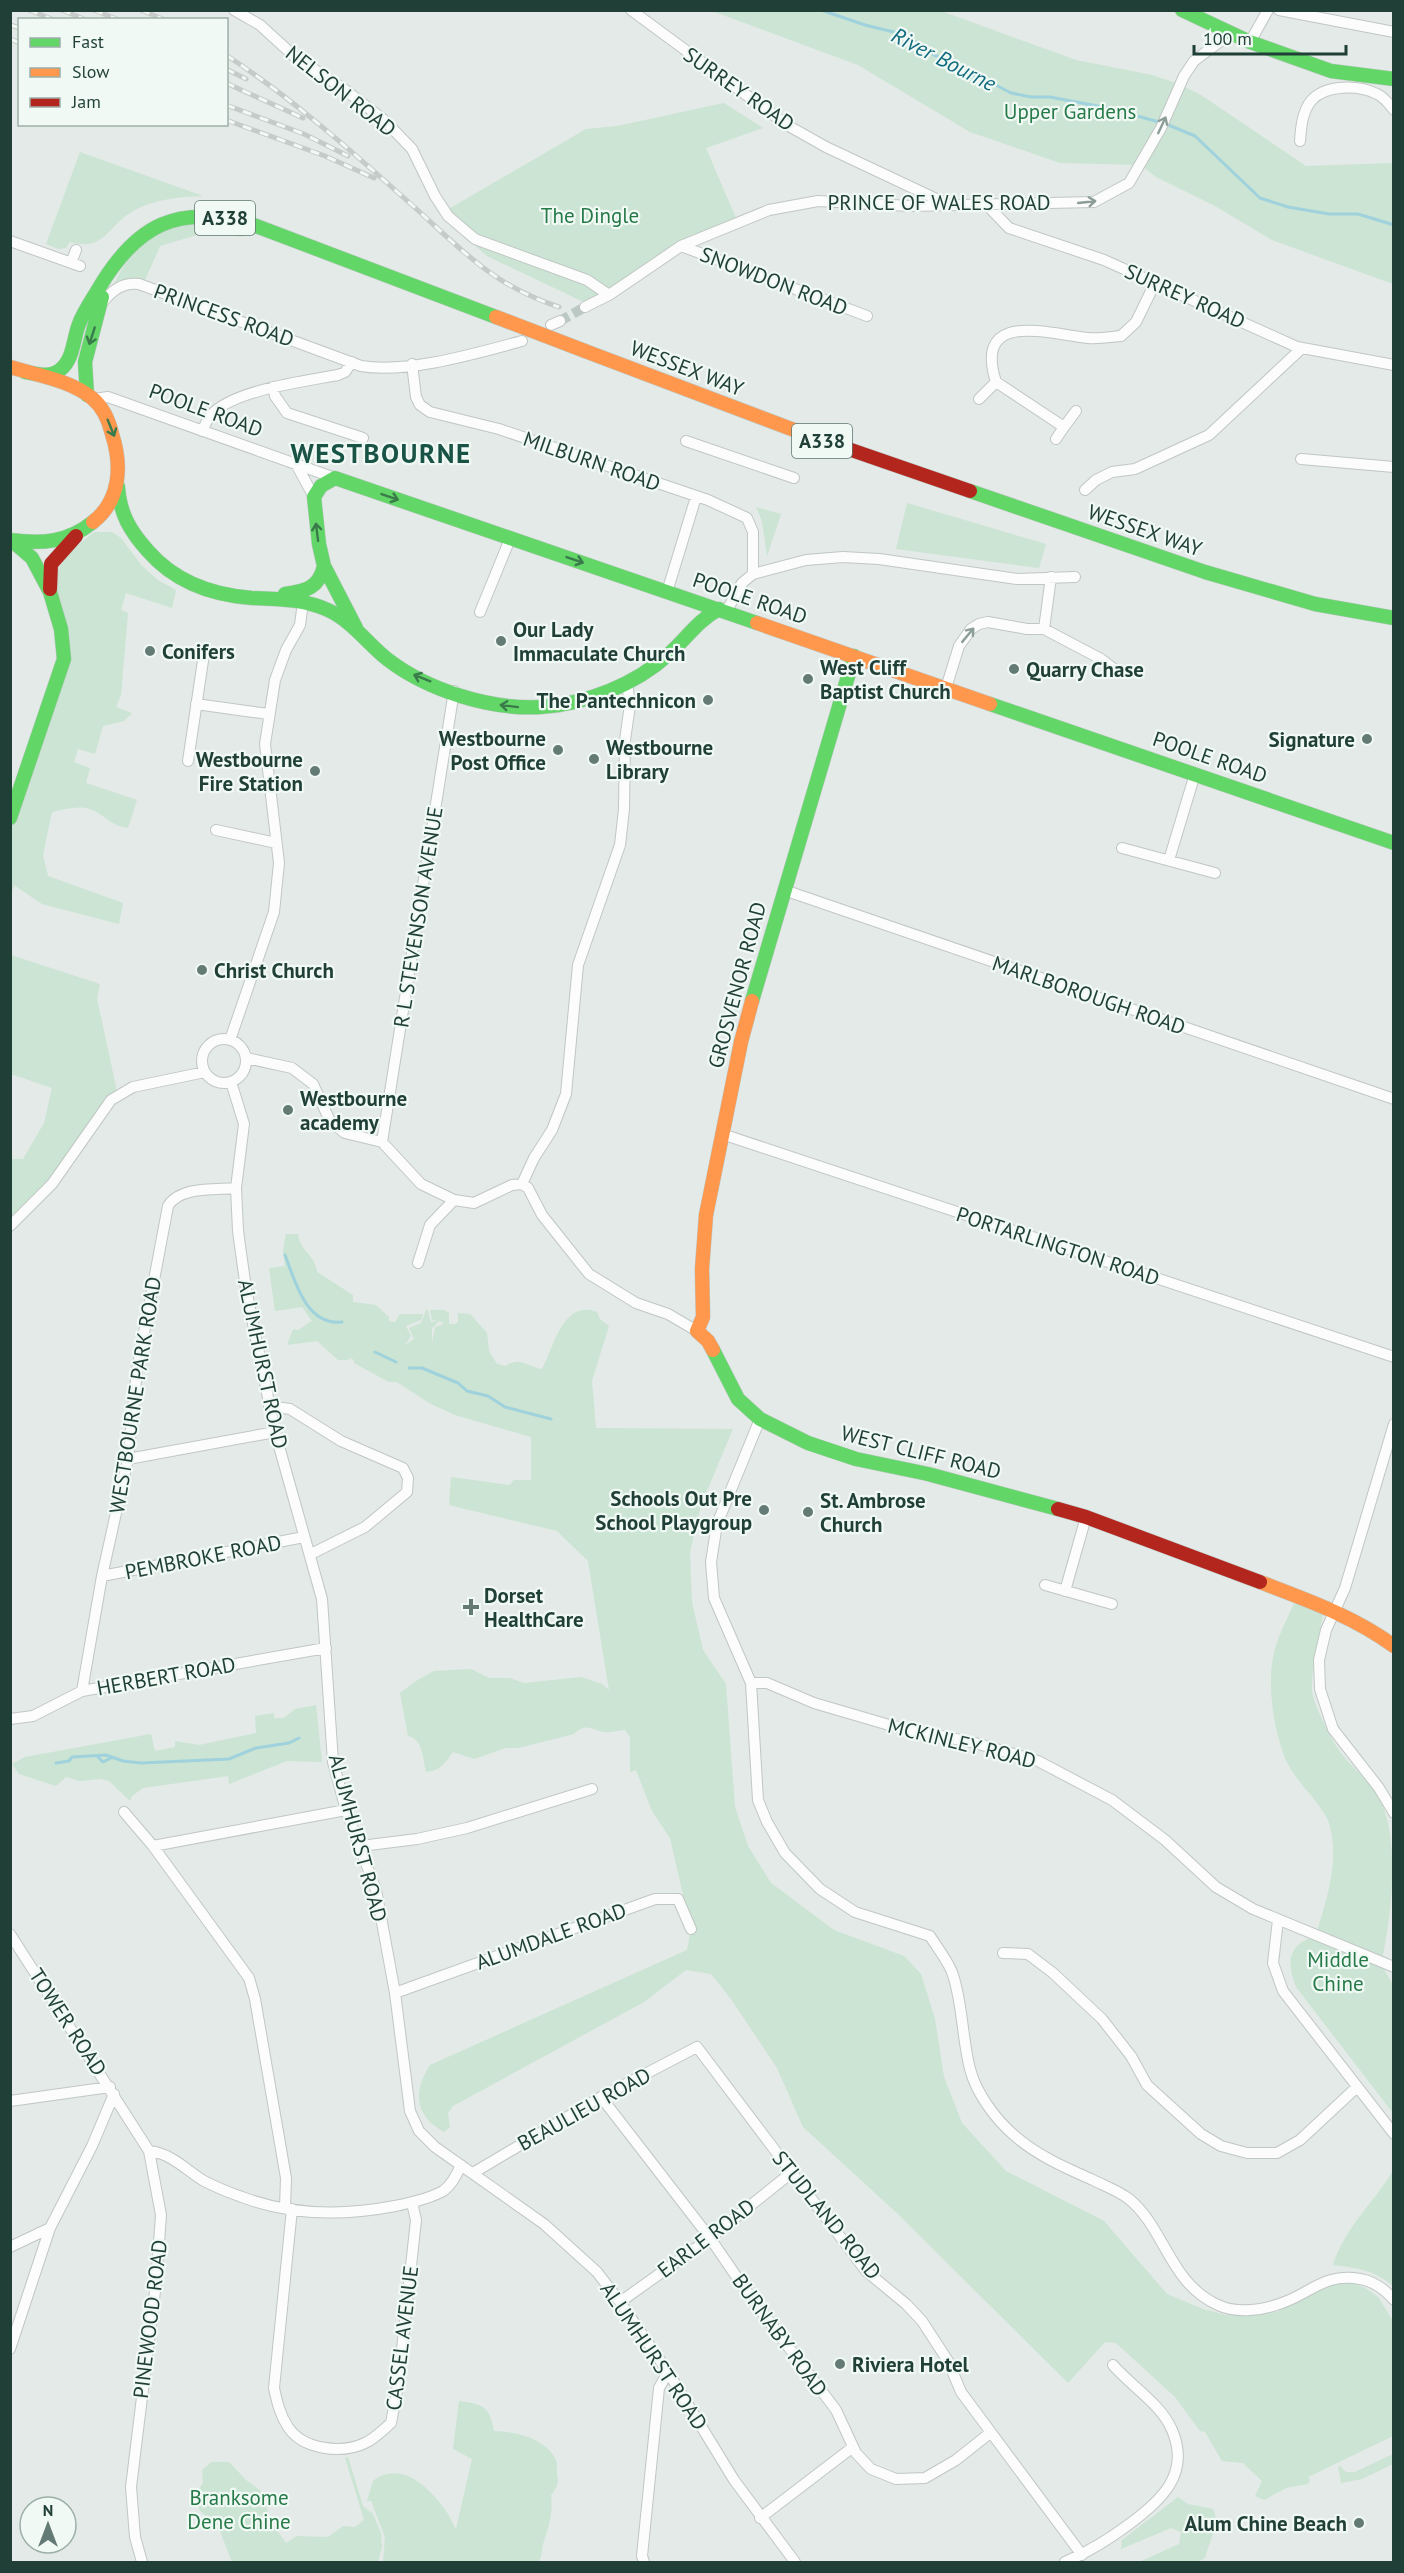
<svg xmlns="http://www.w3.org/2000/svg" width="1404" height="2573" viewBox="0 0 1404 2573" font-family="'PT Sans',sans-serif">
<style>
.green{fill:#cbe4d3}
.lines{fill:none;stroke-linecap:round;stroke-linejoin:round}
.stream{stroke:#9fd2dc;stroke-width:3}
.street-tunnel{stroke:#bcc8c4;stroke-width:10;stroke-dasharray:10 5;stroke-linecap:butt}
.street-casing{stroke:#c0c7c4;stroke-width:12}
.fast-casing{stroke:#bec8c4;stroke-width:15}
.slow-casing{stroke:#bec8c4;stroke-width:15}
.jam-casing{stroke:#bec8c4;stroke-width:15}
.street{stroke:#fbfcfb;stroke-width:10}
.fast{stroke:#63d668;stroke-width:14}
.slow{stroke:#ff974d;stroke-width:14}
.jam{stroke:#b3261e;stroke-width:14}
.rail-casing{stroke:#c6cbca;stroke-width:5}
.rail{stroke:#f1f9f5;stroke-width:3;stroke-dasharray:9;stroke-linecap:butt}
.slow-bridge-casing{stroke:#bbc6c3;stroke-width:15;stroke-linecap:butt}
.slow-bridge{stroke:#ff974d;stroke-width:14}
.oneway{stroke:#8d9e99}
.oneway2{stroke:#3a7b4b}
.poi-dot{fill:#647b75;stroke:#f1f9f5;stroke-width:2}
.labels{text-anchor:middle;dominant-baseline:central;stroke-width:4.5;stroke-linejoin:round;paint-order:stroke}
.shield{fill:#f1f9f5;stroke:#5e7770;stroke-width:1.5}
.shield-label{font-size:20px;font-weight:bold;fill:#1f3f37}
.street-label{font-size:21px;fill:#1f3f37;stroke:#f1f9f5}
.park-label{font-size:21px;fill:#257a48;stroke:#f1f9f5}
.poi-label{font-size:21px;font-weight:bold;fill:#1f3f37;stroke:#f1f9f5;text-anchor:start}
.water-label{font-size:22px;font-style:italic;fill:#136c81;stroke:#f1f9f5}
.district-label{font-size:27px;font-weight:bold;letter-spacing:1.5px;fill:#195346;stroke:#f1f9f5}
</style>
<rect width="100%" height="100%" fill="#e3eae7"/>
<!-- green -->
<path class="green" d="M712 11H941L1076 60 1152 75 1179 84 1201 95 1306 166 1393 163V284L1272 240 1215 206 1156 177 1141 165 1060 163 970 132 858 65Z
M724 103 763 128 706 148 738 223 681 246 590 305 487 256 440 214 586 129 617 126Z
M80 152 203 196C179 197 154 199 133 211 107 226 105 252 70 242L66 248 58 249 46 244Z
M210 223 248 229 243 237 210 231 160 246 145 280 114 285C125 256 152 232 182 224 190 222 201 223 210 223Z
M907 503 1046 544 1039 568 896 549Z
M756 507 781 514 767 556 762 521Z
M94 532H112L121 538 142 566 158 580 176 590 172 608 126 593 121 610 128 613 121 695 116 707 132 713 124 721 103 726 95 754 78 749 74 762 90 768 86 783 137 800 128 828C112 825 111 821 98 813 84 803 67 809 52 812L43 855 48 876 123 903 119 924 42 904 14 885 11 895V818L64 659 56 606V574L66 555Z
M11 955 100 984 97 999 118 1096 52 1184 11 1226 10 1159H23L44 1123 52 1088 11 1074Z
M286 1234H298C299 1250 316 1256 317 1272L353 1295V1302L376 1305 389 1317V1321L395 1322 400 1314H423L421 1320 406 1326 411 1336 405 1345 414 1339 409 1328 421 1323 427 1308 431 1322 439 1321 432 1328V1343L435 1327 442 1325 443 1322 432 1320 430 1310H444L449 1313V1324H455L458 1322V1313L470 1314 487 1333 489 1351 497 1364 506 1366C520 1356 527 1367 542 1369 554 1347 563 1299 597 1312L600 1319 609 1326 592 1381 596 1428 733 1429 701 1505 690 1552 692 1602 703 1650 726 1684 735 1807 748 1846 771 1883 834 1930 904 1956 921 1974 935 2019 944 2077 962 2123 1006 2171 1104 2221 1167 2294 1203 2309 1226 2315 1244 2316 1277 2312 1326 2286 1341 2283H1353L1365 2288 1378 2297 1393 2321V2436L1308 2477 1310 2480 1308 2484 1286 2488 1264 2500 1255 2496 1262 2481 1243 2463 1222 2461 1205 2432 1200 2431 1175 2397 1116 2343 1105 2342 1068 2383 899 2215 803 2127 777 2068 731 1999 711 1974 686 1970 644 2002 453 2106 448 2113 450 2127 444 2132C414 2115 413 2092 430 2065L687 1950 691 1929 670 1838 652 1811 636 1770 630 1772V1737L625 1730C619 1730 611 1733 605 1732 591 1730 586 1722 574 1734L518 1748H506L474 1759 453 1752C444 1764 441 1770 426 1772 423 1759 423 1739 408 1736L400 1693 416 1681 434 1671 471 1669 489 1678H510L524 1683 581 1677 602 1684 609 1690 588 1561 557 1531 449 1505 451 1477 509 1485 514 1480H531V1437L455 1415 429 1403 397 1382H389L354 1363V1360L350 1358 348 1360H338L317 1341 287 1345 293 1329 298 1330 312 1321 302 1307 275 1311 269 1268 285 1266 283 1250Z
M1294 1603 1323 1614C1319 1639 1311 1666 1312 1691 1313 1704 1331 1738 1338 1749 1350 1766 1369 1780 1379 1798 1401 1837 1391 1922 1381 1964L1393 1985V2113L1296 1987C1286 1960 1288 1946 1316 1935 1327 1898 1340 1861 1329 1823 1324 1807 1298 1783 1289 1766 1275 1739 1267 1688 1273 1658 1276 1639 1287 1620 1294 1603Z
M316 1705 322 1762 287 1761 229 1784 228 1776 143 1788 132 1796 130 1801 109 1781 100 1779 79 1781 66 1777 56 1786 19 1774 12 1764 25 1757 151 1734 155 1751 175 1747V1741L199 1745 256 1733 255 1716 274 1713V1718H284L295 1709Z
M1393 2171V2286C1375 2270 1357 2268 1333 2265 1344 2229 1374 2202 1393 2171Z
M459 2401C484 2405 489 2405 494 2431 516 2432 545 2438 556 2460 558 2464 556 2469 557 2474 559 2483 557 2487 551 2495 553 2516 549 2524 543 2544 541 2551 543 2556 538 2562H383L385 2537 371 2501H367L373 2481C402 2459 431 2489 448 2514 451 2519 453 2525 456 2529L472 2459 453 2449Z
M1393 2454V2464L1362 2479 1341 2483 1338 2467 1340 2466 1346 2472H1355Z
M348 2457 363 2506 373 2514 381 2533 382 2547 378 2562H232L218 2526 200 2511 197 2500V2492L203 2483 202 2470 212 2462H229L246 2480 260 2490 265 2497 269 2519 286 2543 297 2536 328 2537 343 2526 355 2527 364 2520 345 2458Z
M1178 2497 1188 2504 1213 2509C1221 2524 1208 2543 1205 2558L1197 2562H1139L1179 2544 1181 2532 1171 2528 1121 2549 1122 2540Z"/>
<g class="lines">
<!-- stream -->
<path class="stream" d="M821 10 865 25 906 35 934 55 964 68 979 79 992 83 1011 93 1031 97H1050L1108 108 1159 122
M1166 124 1195 136 1260 198 1288 207 1329 214H1358L1394 225
M285 1255C295 1281 306 1326 342 1322
M375 1352 396 1362
M409 1368H422L458 1383 467 1391 488 1396 505 1407 551 1419
M98 1757 103 1762 111 1758
M56 1763 69 1761 72 1757 106 1755 123 1761 141 1763 229 1759 256 1748 289 1743 299 1738"/>
<!-- street-tunnel -->
<path class="street-tunnel" d="M560 321 585 307"/>
<defs>
<path id="street" d="M234 10 260 25 294 56 344 89 384 120 412 149 435 196 448 216 475 239 587 280 609 295
M631 10 787 125 826 147 947 204
M1279 10 1394 32
M1250 42 1268 10
M1300 141C1301 128 1302 112 1311 101 1325 84 1359 85 1377 94 1384 97 1389 104 1394 110
M987 205 1009 228 1104 260 1297 347 1394 365
M10 241 80 266
M681 246 867 316
M71 263 76 250
M103 302C112 290 124 282 139 284L361 366C407 374 477 353 522 341
M585 307 609 295 681 246 769 210 818 201 910 206 1094 202 1129 183 1161 128 1184 76 1194 61 1230 34
M551 325 560 321
M412 364 416 397 420 405 430 412 499 429 708 500 747 518 753 532V574
M273 387 275 396 287 413 363 438
M94 399 108 397 335 478
M979 399 996 382
M1076 411 1064 427 996 382C973 309 1049 334 1088 338 1099 339 1110 337 1121 336L1136 322 1155 283
M202 431C205 426 207 419 211 415 233 390 306 381 338 375L345 372 352 362
M1056 439 1064 427
M686 441 794 478
M1301 459 1394 467
M296 464 314 497
M1085 490 1096 480 1112 472 1135 469 1209 435 1302 348
M667 592 696 497
M480 612 510 539
M726 612 742 583 753 574 806 560 843 557 879 559 1017 579 1075 577
M1044 629 1051 577
M946 688 959 646 971 629 979 624 988 622 1027 629H1044L1101 659 1114 669 1123 671
M196 704 268 714
M188 761 204 654
M216 830 276 843
M1122 848 1215 873
M1169 860 1195 774
M784 890 1394 1099
M202 1061a22 22 0 1 1 44 0a22 22 0 1 1-44 0Z
M230 1040 274 912 279 863 265 744 275 680 286 650 300 625 303 602
M246 1058 292 1068 313 1084 330 1121 345 1133 382 1142 421 1184 454 1200 474 1203 512 1185 522 1184
M231 1082 244 1124 236 1188 238 1231 246 1289 275 1432 322 1599 333 1762 346 1810 376 1890 395 1993 410 2111 419 2131 435 2147 544 2224 597 2272 620 2302 668 2372 734 2480 795 2562
M722 1134 1394 1357
M382 1142 454 691
M522 1184 534 1158 552 1130 566 1094 578 965 620 845 624 809 625 740 630 705 627 683
M522 1184 528 1188 542 1215 589 1274 636 1303 668 1314 697 1331
M10 1226 52 1184 111 1100 133 1087 205 1072
M418 1263 430 1225 454 1200
M269 1406 290 1409 341 1441 403 1468 408 1478 407 1492 365 1527 311 1554
M760 1419 717 1524 711 1562 714 1598 751 1683 758 1800 767 1822 785 1853 820 1889 855 1912 930 1936C938 1949 949 1962 953 1975 963 2006 962 2038 970 2069 976 2093 996 2120 1015 2136 1038 2156 1066 2168 1093 2180 1105 2186 1119 2191 1129 2199 1165 2228 1169 2283 1218 2305 1235 2313 1259 2311 1276 2305 1309 2296 1322 2272 1360 2279 1373 2281 1386 2290 1394 2300
M1394 1424 1345 1588 1326 1630 1319 1660 1320 1689 1333 1729 1379 1788 1394 1813
M128 1459 275 1432
M102 1576 304 1537
M1045 1585 1112 1604
M1065 1591 1086 1517
M751 1683H767L814 1703 889 1725 975 1743 1038 1761 1112 1800 1165 1840 1216 1887 1253 1909 1394 1967
M82 1691 102 1576 128 1459 137 1370 168 1206C180 1186 216 1190 236 1188
M10 1719 33 1716 82 1691 326 1648
M124 1812 153 1846 249 1978 255 1999 286 2178 285 2208
M153 1846 346 1810
M361 1846 417 1839 467 1828 592 1789
M1278 1920 1273 1963 1283 1991 1394 2134
M10 1934 149 2151 161 2215 156 2283 131 2487 135 2537 142 2562
M1003 1953 1028 1954 1053 1973 1102 2019 1131 2056 1147 2085 1201 2134 1221 2146 1247 2153H1277L1300 2140 1357 2087
M395 1993 655 1899H678L691 1929
M601 2097 710 2238 747 2292 836 2410 856 2453 871 2469 896 2479 925 2478 956 2460 990 2433
M10 2101 110 2087
M149 2151C171 2153 186 2170 204 2181 216 2187 230 2193 242 2197 292 2216 343 2216 395 2206 410 2203 429 2199 443 2191 452 2185 457 2174 461 2165
M473 2173 601 2097 697 2047 866 2271 906 2304 922 2321 948 2361 961 2392 1082 2555
M292 2209 274 2388C277 2402 280 2415 288 2427 303 2450 342 2454 365 2443 374 2439 383 2430 391 2423L398 2386 416 2220 412 2203
M10 2247 50 2228
M620 2302 710 2238 791 2173
M10 2349 50 2228 92 2146 114 2094
M760 2518 853 2447
M644 2562 642 2556 659 2388 668 2372
M1065 2562C1088 2552 1108 2540 1128 2525 1161 2501 1191 2474 1172 2430 1161 2404 1131 2386 1113 2365"/>
<path id="fast" d="M1182 10 1250 42 1331 71 1394 79
M25 372C37 374 50 378 60 370 74 359 73 339 79 324 84 311 92 300 99 288 137 224 178 204 251 224L496 317
M87 395 85 362 102 297
M118 487C120 514 130 531 148 551 175 582 211 595 252 598 278 599 304 599 328 610 352 621 367 643 387 659 427 690 490 710 541 707 586 704 635 685 669 654 686 639 698 620 719 609
M970 491 1205 572 1315 604 1394 618
M10 540C41 544 67 543 93 522
M285 594C306 591 319 588 324 566
M356 628 324 566 319 544 314 497 321 486 335 478 757 623
M990 704 1394 843
M10 818 64 659 61 629 50 592 32 558 11 540
M752 1001 854 656
M713 1350 738 1399 760 1419 808 1443 856 1459 928 1474 1058 1509"/>
<path id="slow" d="M585 351 802 433
M10 367C36 375 70 380 92 398 103 407 109 421 112 434 122 465 121 500 93 522
M757 623 990 704
M713 1350 708 1341 697 1331 703 1317 702 1269 706 1215 741 1042 752 1001
M1260 1582C1307 1600 1353 1616 1394 1646"/>
<path id="jam" d="M802 433 970 491
M50 589 51 564 76 536
M1058 1509 1086 1517 1260 1582"/>
</defs>
<!-- street casing -->
<use href="#street" class="street-casing"/>
<!-- fast casing -->
<use href="#fast" class="fast-casing"/>
<!-- slow casing -->
<use href="#slow" class="slow-casing"/>
<!-- jam casing -->
<use href="#jam" class="jam-casing"/>
<!-- street -->
<use href="#street" class="street"/>
<!-- fast -->
<use href="#fast" class="fast"/>
<!-- slow -->
<use href="#slow" class="slow"/>
<!-- jam -->
<use href="#jam" class="jam"/>
<defs>
<path id="rail" d="M29 10 54 20
M62 10 86 20
M94 10 119 20
M141 10 165 20
M10 25 20 28
M10 39 20 43
M226 55C290 97 347 147 404 198 457 244 488 284 559 307
M226 69 246 79
M226 83 303 118
M226 105 304 134 348 156
M226 120 325 156 374 178"/>
</defs>
<!-- rail casing -->
<use href="#rail" class="rail-casing"/>
<!-- rail -->
<use href="#rail" class="rail"/>
<defs>
<path id="slow-bridge" d="M496 317 585 351"/>
</defs>
<!-- slow-bridge casing -->
<use href="#slow-bridge" class="slow-bridge-casing"/>
<!-- slow-bridge -->
<use href="#slow-bridge" class="slow-bridge"/>
</g>
<!-- one-way arrows -->
<defs><path id="oneway-shaft" d="M-6 0H5M1.5-3L5.5 0L1.5 3" fill="none" stroke-width="1.6" stroke-linecap="round" stroke-linejoin="round" transform="scale(1.5)"/></defs>
<g class="oneway">
<use href="#oneway-shaft" transform="translate(1162 125) rotate(-65)"/>
<use href="#oneway-shaft" transform="translate(1087 202) rotate(-6)"/>
<use href="#oneway-shaft" transform="translate(968 635) rotate(-50)"/>
</g>
<g class="oneway2">
<use href="#oneway-shaft" transform="translate(92 336) rotate(108)"/>
<use href="#oneway-shaft" transform="translate(111 428) rotate(68)"/>
<use href="#oneway-shaft" transform="translate(390 497) rotate(19)"/>
<use href="#oneway-shaft" transform="translate(317 532) rotate(-97)"/>
<use href="#oneway-shaft" transform="translate(575 560) rotate(19)"/>
<use href="#oneway-shaft" transform="translate(422 678) rotate(-158)"/>
<use href="#oneway-shaft" transform="translate(509 706) rotate(-173)"/>
</g>
<!-- markers -->
<g class="poi-dot">
<circle cx="501" cy="641" r="6"/>
<circle cx="150" cy="651" r="6"/>
<circle cx="1014" cy="669" r="6"/>
<circle cx="808" cy="679" r="6"/>
<circle cx="708" cy="700" r="6"/>
<circle cx="1367" cy="739" r="6"/>
<circle cx="558" cy="750" r="6"/>
<circle cx="594" cy="759" r="6"/>
<circle cx="315" cy="771" r="6"/>
<circle cx="202" cy="970" r="6"/>
<circle cx="288" cy="1110" r="6"/>
<circle cx="764" cy="1510" r="6"/>
<circle cx="808" cy="1512" r="6"/>
<path d="M468 1598h6v6h6v6h-6v6h-6v-6h-6v-6h6z"/>
<circle cx="840" cy="2364" r="6"/>
<circle cx="1359" cy="2523" r="6"/>
</g>
<g class="labels">
<!-- shield labels -->
<g class="shield">
<rect x="195" y="201" width="60" height="34" rx="4.5"/>
<rect x="792" y="424" width="60" height="34" rx="4.5"/>
</g>
<g class="shield-label">
<text x="225" y="218">A338</text>
<text x="822" y="441">A338</text>
</g>
<!-- street labels -->
<g class="street-label">
<text transform="translate(739 89) rotate(35)">SURREY ROAD</text>
<text transform="translate(341 91) rotate(38)">NELSON ROAD</text>
<text x="939" y="202">PRINCE OF WALES ROAD</text>
<text transform="translate(774 281) rotate(21)">SNOWDON ROAD</text>
<text transform="translate(1185 296) rotate(24)">SURREY ROAD</text>
<text transform="translate(224 315) rotate(20)">PRINCESS ROAD</text>
<text transform="translate(687 368) rotate(21)">WESSEX WAY</text>
<text transform="translate(206 410) rotate(20)">POOLE ROAD</text>
<text transform="translate(592 461) rotate(19)">MILBURN ROAD</text>
<text transform="translate(1145 530) rotate(19)">WESSEX WAY</text>
<text transform="translate(750 598) rotate(19)">POOLE ROAD</text>
<text transform="translate(1210 757) rotate(19)">POOLE ROAD</text>
<text transform="translate(418 917) rotate(-81)">R L STEVENSON AVENUE</text>
<text transform="translate(737 985) rotate(-75)">GROSVENOR ROAD</text>
<text transform="translate(1089 995) rotate(19)">MARLBOROUGH ROAD</text>
<text transform="translate(1058 1246) rotate(18)">PORTARLINGTON ROAD</text>
<text transform="translate(263 1364) rotate(78)">ALUMHURST ROAD</text>
<text transform="translate(135 1395) rotate(-81)">WESTBOURNE PARK ROAD</text>
<text transform="translate(921 1452) rotate(14)">WEST CLIFF ROAD</text>
<text transform="translate(203 1557) rotate(-11)">PEMBROKE ROAD</text>
<text transform="translate(166 1676) rotate(-10)">HERBERT ROAD</text>
<text transform="translate(962 1743) rotate(14)">MCKINLEY ROAD</text>
<text transform="translate(358 1838) rotate(75)">ALUMHURST ROAD</text>
<text transform="translate(551 1936) rotate(-20)">ALUMDALE ROAD</text>
<text transform="translate(68 2022) rotate(57)">TOWER ROAD</text>
<text transform="translate(584 2109) rotate(-29)">BEAULIEU ROAD</text>
<text transform="translate(827 2215) rotate(51)">STUDLAND ROAD</text>
<text transform="translate(706 2238) rotate(-37)">EARLE ROAD</text>
<text transform="translate(150 2319) rotate(-83)">PINEWOOD ROAD</text>
<text transform="translate(780 2335) rotate(54)">BURNABY ROAD</text>
<text transform="translate(402 2338) rotate(-83)">CASSEL AVENUE</text>
<text transform="translate(654 2356) rotate(56)">ALUMHURST ROAD</text>
</g>
<!-- park labels -->
<g class="park-label">
<text x="1070" y="111">Upper Gardens</text>
<text x="590" y="215">The Dingle</text>
<text x="1338" y="1959">Middle<tspan x="1338" dy="24">Chine</tspan></text>
<text x="239" y="2497">Branksome<tspan x="239" dy="24">Dene Chine</tspan></text>
</g>
<!-- poi labels -->
<g class="poi-label">
<text x="513" y="629">Our Lady<tspan x="513" dy="24">Immaculate Church</tspan></text>
<text x="162" y="651">Conifers</text>
<text x="820" y="667">West Cliff<tspan x="820" dy="24">Baptist Church</tspan></text>
<text x="1026" y="669">Quarry Chase</text>
<text x="696" y="700" text-anchor="end">The Pantechnicon</text>
<text x="546" y="738" text-anchor="end">Westbourne<tspan x="546" dy="24">Post Office</tspan></text>
<text x="1355" y="739" text-anchor="end">Signature</text>
<text x="606" y="747">Westbourne<tspan x="606" dy="24">Library</tspan></text>
<text x="303" y="759" text-anchor="end">Westbourne<tspan x="303" dy="24">Fire Station</tspan></text>
<text x="214" y="970">Christ Church</text>
<text x="300" y="1098">Westbourne<tspan x="300" dy="24">academy</tspan></text>
<text x="752" y="1498" text-anchor="end">Schools Out Pre<tspan x="752" dy="24">School Playgroup</tspan></text>
<text x="820" y="1500">St. Ambrose<tspan x="820" dy="24">Church</tspan></text>
<text x="484" y="1595">Dorset<tspan x="484" dy="24">HealthCare</tspan></text>
<text x="852" y="2364">Riviera Hotel</text>
<text x="1347" y="2523" text-anchor="end">Alum Chine Beach</text>
</g>
<!-- water labels -->
<g class="water-label">
<text transform="translate(944 59) rotate(27)">River Bourne</text>
</g>
<!-- district labels -->
<g class="district-label">
<text x="381" y="453">WESTBOURNE</text>
</g>
</g>
<!-- border -->
<rect width="1404" height="2573" fill="none" stroke="#1f3f37" stroke-width="24"/>
<!-- legend -->
<rect x="18" y="18" width="210" height="108" fill="#f1f9f5" stroke="#9dafa9" stroke-width="1.5"/>
<rect x="30" y="38" width="30" height="9" fill="#63d668" stroke="#9dafa9" stroke-width="1.5"/>
<text x="72" y="48" font-size="18" fill="#1f3f37">Fast</text>
<rect x="30" y="68" width="30" height="9" fill="#ff974d" stroke="#9dafa9" stroke-width="1.5"/>
<text x="72" y="78" font-size="18" fill="#1f3f37">Slow</text>
<rect x="30" y="98" width="30" height="9" fill="#b3261e" stroke="#9dafa9" stroke-width="1.5"/>
<text x="72" y="108" font-size="18" fill="#1f3f37">Jam</text>
<!-- north arrow -->
<g transform="translate(48 2525)"><circle r="28" fill="#f1f9f5" stroke="#9dafa9" stroke-width="1.5"/>
<path d="M0-4.5L10 22L0 15L-10 22Z" fill="#647b75"/>
<text y="-9" font-size="16" font-weight="bold" text-anchor="middle" fill="#1f3f37">N</text>
</g>
<!-- scale -->
<path d="M1194 45v9h152v-9" fill="none" stroke="#1f3f37" stroke-width="3"/>
<text x="1203" y="45" font-size="18" fill="#1f3f37" stroke="#f1f9f5" stroke-width="4.5" paint-order="stroke">100 m</text>
</svg>
